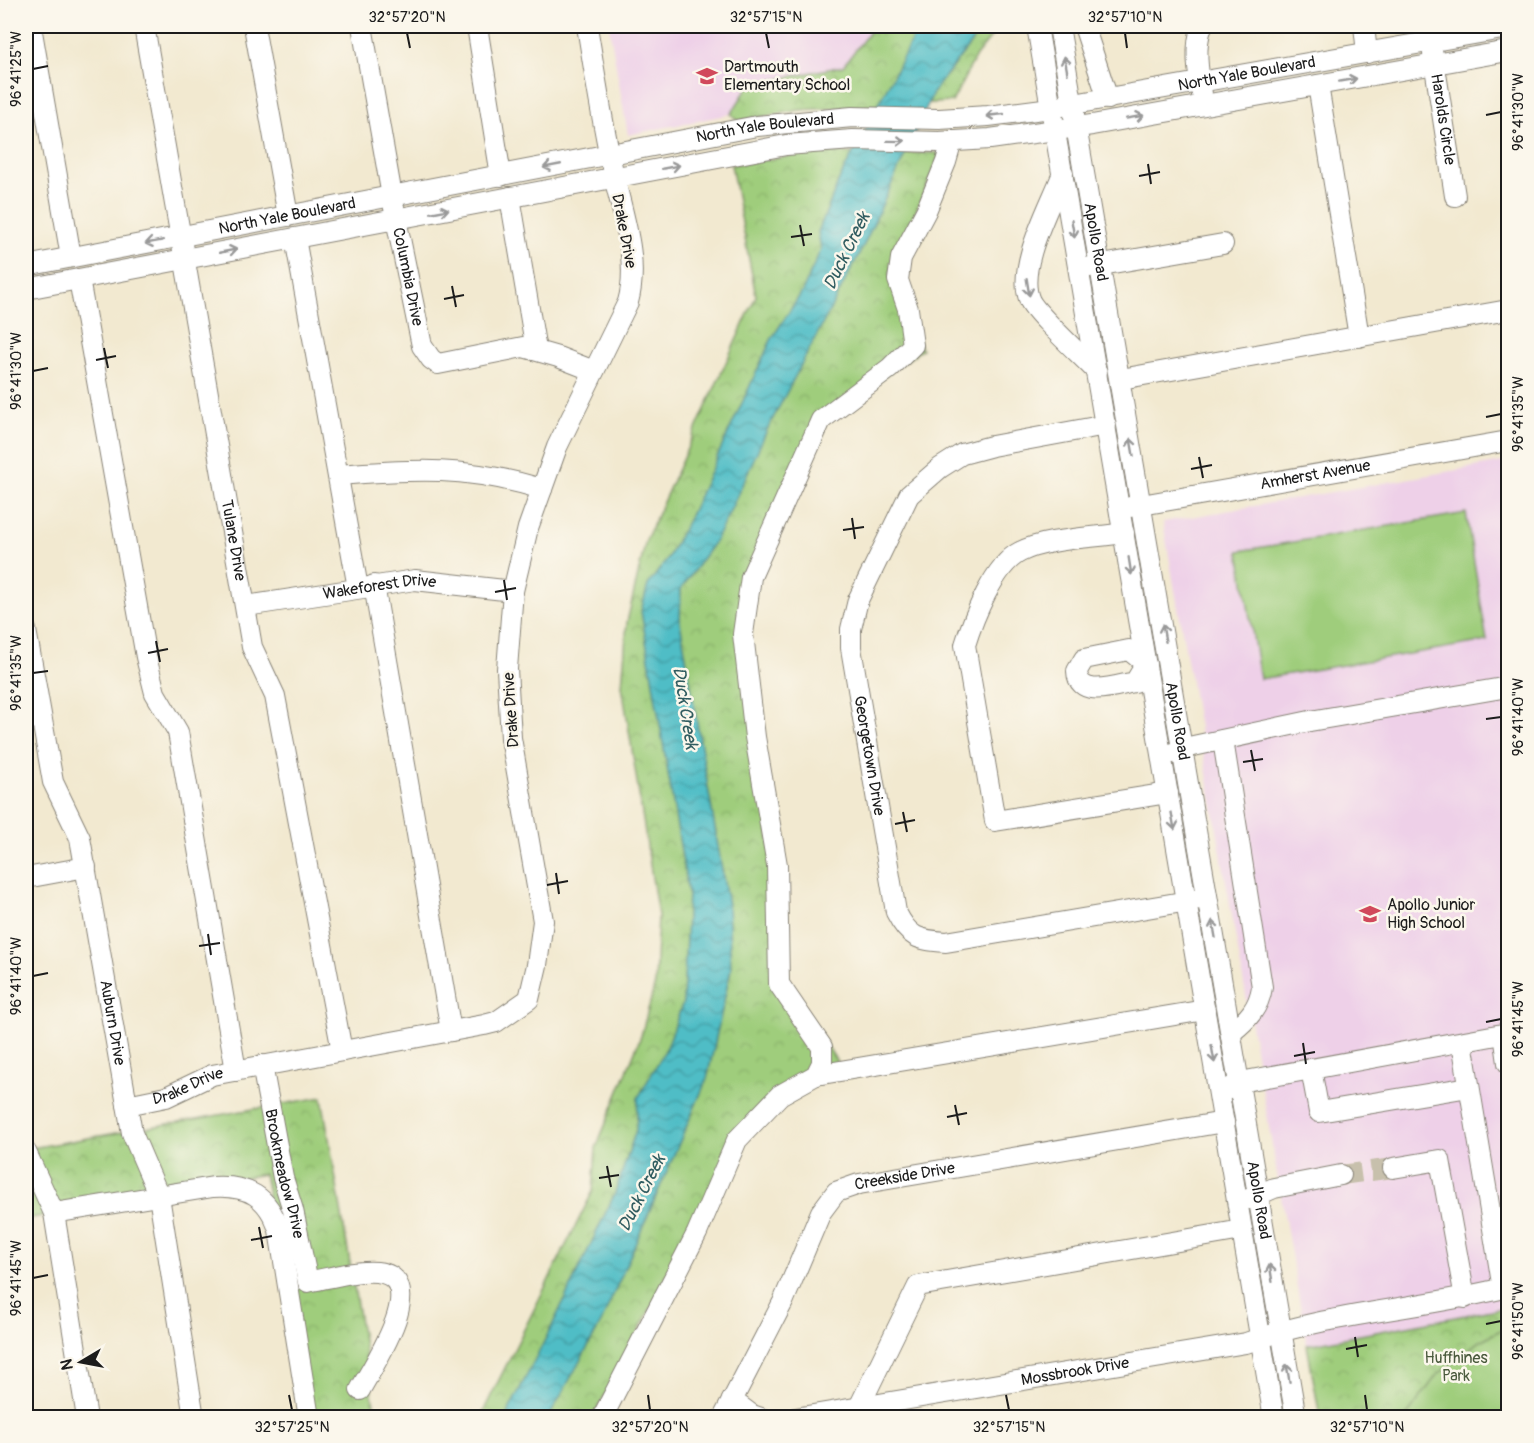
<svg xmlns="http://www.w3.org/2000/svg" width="1534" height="1443" viewBox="0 0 1534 1443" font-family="Pangolin,sans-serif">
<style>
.built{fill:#eed0e8}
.park{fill:url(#park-crowns);stroke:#5e744c;stroke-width:1.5}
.pitch{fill:#9fcd7b;stroke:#5e744c;stroke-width:1.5}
.water{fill:url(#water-waves);stroke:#366c71;stroke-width:1.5}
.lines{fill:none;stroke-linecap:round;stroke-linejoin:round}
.minor-tunnel{stroke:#c7c0ac;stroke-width:20;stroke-dasharray:20 10;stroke-linecap:butt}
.minor-casing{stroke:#878276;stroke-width:22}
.minor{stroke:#fff;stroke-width:20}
.oneway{stroke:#999}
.ticks{fill:none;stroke:#1c1c1c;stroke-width:2}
.labels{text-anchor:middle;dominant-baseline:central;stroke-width:5;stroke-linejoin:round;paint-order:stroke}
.poi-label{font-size:16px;fill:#1c1c1c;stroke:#fbf7ec;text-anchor:start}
.street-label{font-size:16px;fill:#1c1c1c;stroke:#fbf7ec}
.park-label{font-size:16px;fill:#4a5a3d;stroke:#fbf7ec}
.water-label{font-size:18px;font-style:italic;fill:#305c60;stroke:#fbf7ec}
.neatline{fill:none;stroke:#1c1c1c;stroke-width:2}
.ticks-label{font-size:15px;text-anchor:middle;fill:#1c1c1c}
</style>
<defs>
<pattern id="park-crowns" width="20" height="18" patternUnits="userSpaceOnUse" patternTransform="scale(1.5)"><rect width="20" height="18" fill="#9fcd7b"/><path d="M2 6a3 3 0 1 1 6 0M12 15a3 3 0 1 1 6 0" fill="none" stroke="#88af6a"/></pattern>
<pattern id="water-waves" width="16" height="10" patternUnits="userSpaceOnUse" patternTransform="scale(1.5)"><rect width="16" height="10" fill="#4fbdc6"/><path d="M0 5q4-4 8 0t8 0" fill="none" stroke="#4199a0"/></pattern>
</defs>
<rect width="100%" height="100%" fill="#fbf7ec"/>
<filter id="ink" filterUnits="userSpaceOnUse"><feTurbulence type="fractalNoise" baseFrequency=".0167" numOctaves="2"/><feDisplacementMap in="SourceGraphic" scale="12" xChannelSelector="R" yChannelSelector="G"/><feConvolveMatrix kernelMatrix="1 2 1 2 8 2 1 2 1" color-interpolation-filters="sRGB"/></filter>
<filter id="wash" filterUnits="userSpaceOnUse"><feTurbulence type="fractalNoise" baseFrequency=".008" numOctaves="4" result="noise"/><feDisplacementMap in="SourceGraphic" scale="24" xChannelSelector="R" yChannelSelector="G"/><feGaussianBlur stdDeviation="1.35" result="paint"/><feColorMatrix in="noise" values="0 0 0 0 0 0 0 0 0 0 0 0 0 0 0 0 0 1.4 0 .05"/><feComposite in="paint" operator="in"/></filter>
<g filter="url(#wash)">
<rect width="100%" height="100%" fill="#f2e9d0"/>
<!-- built -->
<path class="built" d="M609 26H874L843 66 749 85 731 114 628 135Z
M1508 461V1307L1307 1345 1163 522Z"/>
<!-- park -->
<path class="park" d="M874 26H1000L976 56 952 102 800 110 738 121 731 114 749 85 843 66Z
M811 153H941L889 273 922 349 825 420 754 585 747 643 785 978 844 1073 792 1090 734 1151 593 1417 480 1418 593 1191 596 1148 641 1036 655 984 658 916 622 686 627 622 646 540 756 296 731 165Z
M322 1097 376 1417H310L264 1174 26 1219V1149Z
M1508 1307V1417H1320L1307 1345Z"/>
<!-- pitch -->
<path class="pitch" d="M1466 513 1487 641 1260 679 1239 551Z
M1508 1326V1417H1406L1437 1375 1478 1342Z"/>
<!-- water -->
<path class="water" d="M919 26H984L934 91 863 247 767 430 732 507 715 541 681 589 680 622 728 905 731 969 707 1079 601 1323 549 1417 505 1418 551 1328 615 1193 636 1130 638 1098 668 1045 683 1002 688 893 641 611 648 585 667 559 688 520 772 338 802 292 821 249 818 232 840 178Z"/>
</g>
<g filter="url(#ink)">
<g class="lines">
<!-- minor-tunnel -->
<path class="minor-tunnel" d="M1341 1175 1393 1168"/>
<defs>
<g id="minor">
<path d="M31 26 71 257"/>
<path id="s1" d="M144 26 252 647 275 696 342 1051"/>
<path d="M254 26 288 216"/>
<path id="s2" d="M362 26 396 219 422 346 431 359 438 364 523 347 558 357 594 371"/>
<path d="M477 26 501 176"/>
<path d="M1037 26 1274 1418"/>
<path id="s3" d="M1059 26 1296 1418"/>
<path d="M1084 26 1108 99"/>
<path d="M1364 26 1367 53"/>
<path id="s4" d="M1433 54 1455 196"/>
<path d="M1318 85 1359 337"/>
<path d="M1202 94C1198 71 1194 47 1202 26"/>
<path d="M1063 173C1051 205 1015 268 1030 301 1037 315 1084 358 1097 372"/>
<path d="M510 197 536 350"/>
<path d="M295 238 358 588"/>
<path id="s5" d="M26 266 757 126 852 117 939 119 988 116 1051 108 1508 28"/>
<path d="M1090 267 1223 244"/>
<path d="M79 279 146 657 155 693 178 732 236 1071"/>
<path d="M26 289 786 145 853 140 939 142 990 139 1092 125 1508 51"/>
<path d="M1121 379 1508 310"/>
<path id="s6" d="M1106 425 992 446 962 454 940 468 909 495 858 600 851 629V648L896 912C909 938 918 940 946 942L1200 899"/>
<path d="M338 475C416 469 466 466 542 489"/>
<path id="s7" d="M1130 507 1508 441"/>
<path d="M1124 533C1094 538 1047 538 1020 552 994 565 973 619 965 645L995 821 1168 793"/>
<path d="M374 585 451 1031"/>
<path id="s8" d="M246 606 415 580 513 591"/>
<path id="s9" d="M26 630 53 782 80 838 132 1133 159 1196 194 1418"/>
<path d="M1129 650 1146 664 1135 682C1117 685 1078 700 1077 671L1084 659Z"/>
<path d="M1223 740 1262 987C1259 1008 1247 1020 1232 1032"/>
<path d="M1173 753 1184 748 1310 721 1508 687"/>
<path d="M26 878 86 867"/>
<path d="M1504 1034 1508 1063"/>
<path d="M1462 1042 1503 1289"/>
<path id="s10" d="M262 1065 283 1178 293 1210 308 1282C329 1278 355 1270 377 1272 433 1278 372 1367 360 1390"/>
<path d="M1311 1069 1319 1112 1469 1087"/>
<path d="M816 1075 1205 1010"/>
<path d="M1229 1089 1240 1082 1508 1033"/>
<path id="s11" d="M127 1105 166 1097 212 1075 484 1025 496 1022 529 999 537 965 543 921 511 738 507 669 513 591 528 528 557 447 628 302C641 255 618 204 610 157 601 114 594 69 587 26"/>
<path d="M26 1152 54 1213 87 1418"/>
<path d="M1393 1168 1440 1160 1465 1298"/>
<path d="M1249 1199 1274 1188 1341 1175"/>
<path d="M54 1213 213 1187C248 1185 268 1196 279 1230L309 1418"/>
<path d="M732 1400 752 1415 761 1418"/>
<path d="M859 1407 918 1286 1242 1230"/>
<path d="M602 1418 697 1233 737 1140 780 1095 816 1075 822 1063V1047L779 984 777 865 755 737 743 634 751 577 821 420 890 368 913 345 908 309 898 280 901 258 926 211 946 162 952 141"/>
<path id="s12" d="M723 1418 783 1302 821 1212 836 1192 859 1184 1224 1122"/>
<path id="s13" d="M795 1418 1246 1343C1330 1312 1422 1309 1508 1287"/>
</g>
</defs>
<!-- minor casing -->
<use href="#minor" class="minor-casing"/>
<!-- minor -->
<use href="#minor" class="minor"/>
</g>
<!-- one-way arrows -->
<defs><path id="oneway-shaft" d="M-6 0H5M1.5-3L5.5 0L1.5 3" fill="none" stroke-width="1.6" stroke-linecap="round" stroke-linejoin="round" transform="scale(1.5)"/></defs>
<g class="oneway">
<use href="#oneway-shaft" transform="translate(1066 65) rotate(-100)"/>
<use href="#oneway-shaft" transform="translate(1348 80) rotate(-10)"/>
<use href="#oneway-shaft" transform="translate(995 115) rotate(174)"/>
<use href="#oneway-shaft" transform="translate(1135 117) rotate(-10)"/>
<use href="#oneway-shaft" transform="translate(896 141) rotate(1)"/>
<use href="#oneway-shaft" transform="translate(552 166) rotate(169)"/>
<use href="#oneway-shaft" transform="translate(671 167) rotate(-11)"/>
<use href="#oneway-shaft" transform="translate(440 211) rotate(-11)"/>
<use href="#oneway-shaft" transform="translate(1073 229) rotate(80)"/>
<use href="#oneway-shaft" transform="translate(154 242) rotate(169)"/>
<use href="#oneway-shaft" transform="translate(228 251) rotate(-11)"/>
<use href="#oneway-shaft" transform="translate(1028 287) rotate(81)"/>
<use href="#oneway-shaft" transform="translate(1132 447) rotate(-100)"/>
<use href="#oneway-shaft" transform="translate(1130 566) rotate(81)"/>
<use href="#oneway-shaft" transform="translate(1164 633) rotate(-100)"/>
<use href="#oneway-shaft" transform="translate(1173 821) rotate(80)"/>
<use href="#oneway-shaft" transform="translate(1214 929) rotate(-100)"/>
<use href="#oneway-shaft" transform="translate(1213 1054) rotate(80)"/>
<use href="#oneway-shaft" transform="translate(1271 1273) rotate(-99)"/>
<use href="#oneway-shaft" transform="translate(1288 1373) rotate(-100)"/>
</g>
</g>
<!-- ticks -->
<path class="ticks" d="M407 33 410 48M766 33 769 48M1125 33 1127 48M33 69 48 66M1486 115 1501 112M1148 164 1151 184M1139 176 1160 172M800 225 804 246M791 237 812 234M452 286 456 307M444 299 464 295M104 348 108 368M96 360 116 356M33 371 48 368M1486 417 1501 414M1199 457 1203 478M1191 469 1212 465M852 518 855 539M843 530 864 527M504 580 507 600M495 592 516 588M156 641 160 662M148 653 168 649M33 673 48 671M1486 719 1501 717M1251 750 1255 771M1243 762 1263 759M903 812 907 832M895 824 915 820M556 873 559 894M547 885 568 881M208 934 211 955M199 946 220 943M33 976 48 973M1486 1022 1501 1019M1303 1043 1306 1064M1294 1056 1315 1052M955 1105 959 1125M947 1117 967 1113M607 1166 611 1187M599 1178 619 1175M259 1227 263 1248M251 1240 272 1236M33 1278 48 1275M1486 1324 1501 1321M1355 1337 1358 1357M1346 1349 1367 1345M289 1395 292 1410M648 1395 650 1410M1006 1395 1009 1410M1365 1395 1367 1410"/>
<!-- icons -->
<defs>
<symbol id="school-bare" viewBox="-9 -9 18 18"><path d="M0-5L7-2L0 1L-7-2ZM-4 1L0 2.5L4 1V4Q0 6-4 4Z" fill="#d1495b" stroke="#fbf7ec" stroke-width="2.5" paint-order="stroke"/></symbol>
</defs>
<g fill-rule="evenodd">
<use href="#school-bare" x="692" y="61" width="30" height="30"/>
<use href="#school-bare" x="1355" y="899" width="30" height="30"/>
</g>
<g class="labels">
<!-- poi labels -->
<g class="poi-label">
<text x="724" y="67">Dartmouth<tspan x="724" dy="18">Elementary School</tspan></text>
<text x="1387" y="905">Apollo Junior<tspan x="1387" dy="18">High School</tspan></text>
</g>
<!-- street labels -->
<g class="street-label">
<text stroke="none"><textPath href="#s5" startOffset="1238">North Yale Boulevard</textPath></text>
<text stroke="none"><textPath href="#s4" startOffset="66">Harolds Circle</textPath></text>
<text stroke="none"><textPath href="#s5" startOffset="752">North Yale Boulevard</textPath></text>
<text stroke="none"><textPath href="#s5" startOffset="266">North Yale Boulevard</textPath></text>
<text transform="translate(624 231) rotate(79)">Drake Drive</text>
<text stroke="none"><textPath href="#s3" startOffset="219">Apollo Road</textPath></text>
<text stroke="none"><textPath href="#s2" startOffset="255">Columbia Drive</textPath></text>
<text stroke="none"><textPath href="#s7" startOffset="188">Amherst Avenue</textPath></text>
<text stroke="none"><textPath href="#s1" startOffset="522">Tulane Drive</textPath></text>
<text stroke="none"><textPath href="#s8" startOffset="135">Wakeforest Drive</textPath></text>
<text transform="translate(511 710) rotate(-94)">Drake Drive</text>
<text stroke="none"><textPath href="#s3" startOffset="705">Apollo Road</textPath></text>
<text stroke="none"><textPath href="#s6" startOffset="489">Georgetown Drive</textPath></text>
<text stroke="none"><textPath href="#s9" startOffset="404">Auburn Drive</textPath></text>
<text stroke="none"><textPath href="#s11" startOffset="64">Drake Drive</textPath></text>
<text stroke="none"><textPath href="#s10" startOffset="111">Brookmeadow Drive</textPath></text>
<text stroke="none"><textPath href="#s12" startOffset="324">Creekside Drive</textPath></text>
<text stroke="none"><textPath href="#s3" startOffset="1191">Apollo Road</textPath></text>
<text stroke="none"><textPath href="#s13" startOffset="284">Mossbrook Drive</textPath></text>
</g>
<!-- park labels -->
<g class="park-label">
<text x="1456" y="1358">Huffhines<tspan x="1456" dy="18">Park</tspan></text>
</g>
<!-- water labels -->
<g class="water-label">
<text transform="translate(847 251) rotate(-64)">Duck Creek</text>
<text transform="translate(685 708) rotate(81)">Duck Creek</text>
<text transform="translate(642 1193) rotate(-63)">Duck Creek</text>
</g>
</g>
<!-- margin -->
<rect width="1534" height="1443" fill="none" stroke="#fbf7ec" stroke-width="66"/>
<!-- north arrow -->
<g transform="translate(81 1362) rotate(260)" stroke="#fbf7ec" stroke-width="4.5" paint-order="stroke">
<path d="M0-4.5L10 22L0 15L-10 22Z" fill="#1c1c1c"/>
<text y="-9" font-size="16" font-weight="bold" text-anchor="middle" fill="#1c1c1c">N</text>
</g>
<rect x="33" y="33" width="1468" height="1377" class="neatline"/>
<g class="ticks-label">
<text x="407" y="22">32°57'20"N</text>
<text x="766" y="22">32°57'15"N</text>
<text x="1125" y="22">32°57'10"N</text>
<text transform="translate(16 69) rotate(-90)" y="5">96°41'25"W</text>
<text transform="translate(1518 112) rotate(-90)" y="5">96°41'30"W</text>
<text transform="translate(16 371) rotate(-90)" y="5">96°41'30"W</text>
<text transform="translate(1518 414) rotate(-90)" y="5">96°41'35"W</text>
<text transform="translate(16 673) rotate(-90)" y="5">96°41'35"W</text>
<text transform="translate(1518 717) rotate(-90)" y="5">96°41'40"W</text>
<text transform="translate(16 976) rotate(-90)" y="5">96°41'40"W</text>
<text transform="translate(1518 1019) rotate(-90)" y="5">96°41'45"W</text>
<text transform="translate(16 1278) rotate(-90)" y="5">96°41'45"W</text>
<text transform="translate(1518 1321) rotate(-90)" y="5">96°41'50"W</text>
<text x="292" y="1432">32°57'25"N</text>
<text x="650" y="1432">32°57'20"N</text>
<text x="1009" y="1432">32°57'15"N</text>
<text x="1367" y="1432">32°57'10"N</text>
</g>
</svg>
